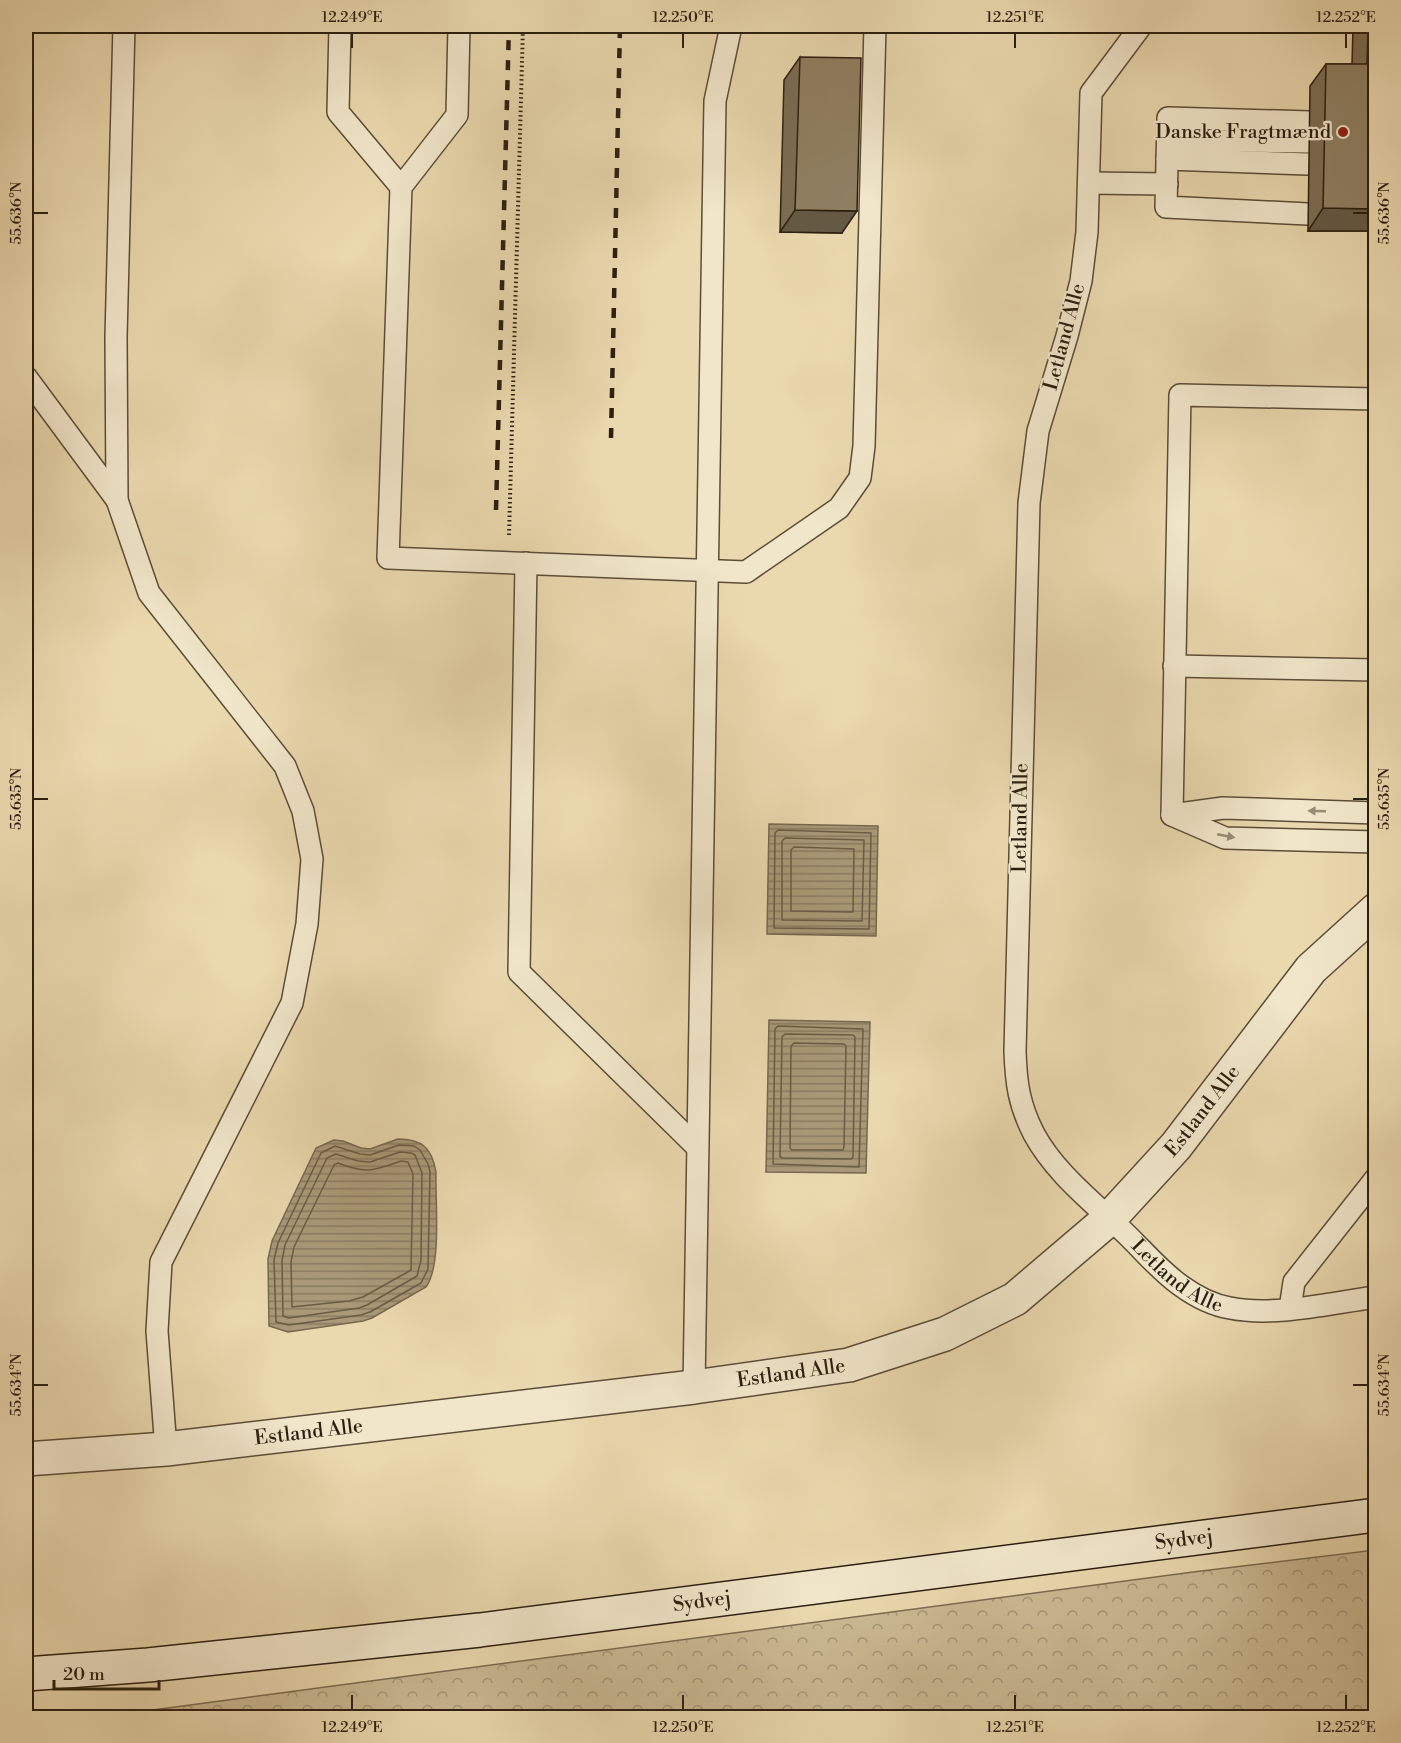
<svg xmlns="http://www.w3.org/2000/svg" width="1401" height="1743" viewBox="0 0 1401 1743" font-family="'Libre Bodoni',serif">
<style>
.forest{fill:url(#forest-crowns);stroke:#7b6c51;stroke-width:1.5}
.water{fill:url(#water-rules);stroke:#77684e;stroke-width:1.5}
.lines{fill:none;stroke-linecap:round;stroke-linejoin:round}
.shore{stroke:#6a5c44;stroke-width:1.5}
.service-casing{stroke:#5c4d37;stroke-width:24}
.minor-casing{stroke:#5c4d37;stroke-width:36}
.secondary-casing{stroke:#2c1f0f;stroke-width:36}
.path{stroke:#2c1f0f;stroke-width:4;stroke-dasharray:1.5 3;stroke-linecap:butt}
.service{stroke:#f1e6ca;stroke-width:21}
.minor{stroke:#f1e6ca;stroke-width:33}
.secondary{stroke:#f1e6ca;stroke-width:33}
.rail{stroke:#2c1f0f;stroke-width:4.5;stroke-dasharray:10 10;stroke-linecap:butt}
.wall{fill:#7b6d54;stroke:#2c1f0f;stroke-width:1.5}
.shaded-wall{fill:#645945;stroke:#2c1f0f;stroke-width:1.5}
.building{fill:#8f7f62;stroke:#2c1f0f;stroke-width:1.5}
.oneway{fill:#988c76}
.ticks{fill:none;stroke:#2c1f0f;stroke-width:2}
.poi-dot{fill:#8f2418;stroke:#f1e6ca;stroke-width:2}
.labels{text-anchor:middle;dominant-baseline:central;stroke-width:4.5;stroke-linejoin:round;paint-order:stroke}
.poi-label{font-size:20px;fill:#2c1f0f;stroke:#f1e6ca;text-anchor:end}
.street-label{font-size:20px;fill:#2c1f0f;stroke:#f1e6ca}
.neatline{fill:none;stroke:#2c1f0f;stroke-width:2}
.ticks-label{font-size:15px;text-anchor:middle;fill:#2c1f0f}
</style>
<defs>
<pattern id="forest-crowns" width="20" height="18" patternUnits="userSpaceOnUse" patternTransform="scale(1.5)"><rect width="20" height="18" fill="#cab993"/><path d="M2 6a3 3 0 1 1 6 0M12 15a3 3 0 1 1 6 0" fill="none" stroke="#a49676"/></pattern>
<pattern id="water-rules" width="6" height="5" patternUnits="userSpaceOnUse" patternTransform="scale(1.5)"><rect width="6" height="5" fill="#a99978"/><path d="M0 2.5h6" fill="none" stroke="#8a7c61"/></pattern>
</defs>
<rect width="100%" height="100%" fill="#ead8ae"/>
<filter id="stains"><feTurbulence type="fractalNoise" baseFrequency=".00333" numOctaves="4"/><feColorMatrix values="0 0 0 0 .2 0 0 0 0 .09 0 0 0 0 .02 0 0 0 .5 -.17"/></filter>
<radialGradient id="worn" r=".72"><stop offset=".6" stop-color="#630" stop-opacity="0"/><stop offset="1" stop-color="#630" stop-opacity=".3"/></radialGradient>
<!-- forest -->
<path class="forest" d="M1375 1550V1715L1351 1718 26 1717 130 1713 1193 1572Z"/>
<!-- water -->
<path class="water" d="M769 824 878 826 876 936 767 934Z
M769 1020 870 1022 866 1173 766 1172Z
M398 1139C422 1139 432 1148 436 1172 435 1201 442 1265 426 1287L372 1318 363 1321 288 1332 269 1326 268 1259 272 1241 316 1148 334 1140 343 1141 361 1148 370 1149Z"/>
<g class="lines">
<!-- shore -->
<path class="shore" d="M778 830 871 833 869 929 774 928 775 833Z
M785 838 864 840 862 921 782 920V841Z
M794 847 854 849 853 912 791 911V850Z
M778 1026 863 1029 859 1167 773 1164 775 1029Z
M785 1034 853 1035 855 1037 853 1157 851 1159 783 1158 780 1157 782 1037Z
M794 1043 844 1044 846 1046 844 1147 843 1150H792L790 1148 791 1046Z
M399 1145 414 1146 420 1150 428 1164 430 1172 428 1269 421 1283 370 1312 361 1315 289 1325 276 1322 274 1260 278 1243 321 1153 335 1146 360 1154 370 1155Z
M400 1152 411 1153 415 1155 422 1173 421 1260 417 1276 367 1305 359 1308 289 1318 283 1316 282 1261 285 1245 327 1158 336 1154 358 1161 370 1162Z
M401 1161 408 1162 413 1174 411 1270 363 1297 349 1301 292 1307 291 1262 294 1247 334 1165 338 1163C366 1174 374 1171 401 1161Z"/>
<defs>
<g id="service">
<path d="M124 26 116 337 117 500 149 593 285 766 303 811 312 859 307 924 292 1003 161 1262 157 1331 166 1449"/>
<path d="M340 26 338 112 401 187"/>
<path d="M459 26 457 115 401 187 388 558 746 572 839 508 860 478 864 446 875 26"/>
<path id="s1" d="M1141 26 1091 93 1087 232 1081 281 1067 336 1038 431 1029 503 1015 1051C1016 1083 1019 1105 1034 1134 1055 1173 1093 1202 1124 1232 1143 1250 1159 1270 1180 1285 1195 1296 1212 1305 1230 1308 1275 1317 1330 1303 1376 1297"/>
<path d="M1168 140 1309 142"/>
<path d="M1167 159 1308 164"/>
<path d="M1089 183 1167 184"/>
<path d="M1308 214 1166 207 1168 118 1310 122"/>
<path d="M26 377 117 500"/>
<path d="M526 563 519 972 697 1147"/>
<path d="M1174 666 1376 670"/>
<path d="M1172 815 1180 395 1376 399"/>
<path d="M1172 815 1225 838 1376 842"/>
<path d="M1172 815 1223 808 1376 813"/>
<path d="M1290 1309 1294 1282 1376 1178"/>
<path d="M694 1387 715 101 731 26"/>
</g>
<g id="minor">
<path id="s2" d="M26 1459 166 1449 694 1387 849 1365 945 1334 1015 1299 1110 1218 1176 1146 1311 969 1376 910"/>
</g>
<g id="secondary">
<path id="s3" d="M26 1674 148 1665 480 1630 1376 1515"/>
</g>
</defs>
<!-- service casing -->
<use href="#service" class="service-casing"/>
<!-- minor casing -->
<use href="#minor" class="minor-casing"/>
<!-- secondary casing -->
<use href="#secondary" class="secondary-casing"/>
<!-- path -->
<path class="path" d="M509 535 523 26"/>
<!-- service -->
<use href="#service" class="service"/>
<!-- minor -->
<use href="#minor" class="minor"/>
<!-- secondary -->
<use href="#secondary" class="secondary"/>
<!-- rail -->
<path class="rail" d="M611 438 620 26
M496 510 509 26"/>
</g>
<!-- wall -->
<path class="wall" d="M1353 26H1376V231H1308L1310 86 1326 64H1352Z
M800 57 842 233 780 232 784 80Z"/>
<!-- shaded-wall -->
<path class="shaded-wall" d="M1323 208 1376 209V231H1308Z
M795 210 857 211 842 233 780 232Z"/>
<!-- building -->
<path class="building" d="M1368 26H1376V209L1323 208 1326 64H1367Z
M800 57 861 58 857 211 795 210Z"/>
<!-- one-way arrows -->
<defs><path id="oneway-solid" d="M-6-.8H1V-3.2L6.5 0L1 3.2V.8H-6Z" transform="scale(1.5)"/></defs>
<g class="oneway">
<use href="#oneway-solid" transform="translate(1317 811) rotate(-178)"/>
<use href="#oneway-solid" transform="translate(1226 836) rotate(11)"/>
</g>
<!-- ticks -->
<path class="ticks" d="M352 33V48M683 33V48M1015 33V48M1346 33V48M33 213H48M1353 213H1368M33 799H48M1353 799H1368M33 1385H48M1353 1385H1368M352 1695V1710M683 1695V1710M1015 1695V1710M1346 1695V1710"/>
<!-- markers -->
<circle class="poi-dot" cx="1343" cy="132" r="6"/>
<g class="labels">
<!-- poi labels -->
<g class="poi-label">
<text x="1331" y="132">Danske Fragtmænd</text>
</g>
<!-- street labels -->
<g class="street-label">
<text transform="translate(1065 337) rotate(-75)">Letland Alle</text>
<text transform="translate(1021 818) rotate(-89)">Letland Alle</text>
<text stroke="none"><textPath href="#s2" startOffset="1274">Estland Alle</textPath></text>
<text stroke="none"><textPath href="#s1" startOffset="1338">Letland Alle</textPath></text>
<text stroke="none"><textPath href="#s2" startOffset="770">Estland Alle</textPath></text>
<text stroke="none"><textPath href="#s2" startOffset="284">Estland Alle</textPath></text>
<text stroke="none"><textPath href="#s3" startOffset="1166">Sydvej</textPath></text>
<text stroke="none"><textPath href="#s3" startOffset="680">Sydvej</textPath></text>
</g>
</g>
<!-- margin -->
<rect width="1401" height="1743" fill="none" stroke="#ead8ae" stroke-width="66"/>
<!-- scale -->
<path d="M54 1680v9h105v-9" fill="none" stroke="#2c1f0f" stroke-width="3"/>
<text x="63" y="1680" font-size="18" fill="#2c1f0f" stroke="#f1e6ca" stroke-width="4.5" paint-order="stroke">20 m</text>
<rect x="33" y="33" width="1335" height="1677" class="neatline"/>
<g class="ticks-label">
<text x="352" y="22">12.249°E</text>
<text x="683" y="22">12.250°E</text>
<text x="1015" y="22">12.251°E</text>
<text x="1346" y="22">12.252°E</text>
<text transform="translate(16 213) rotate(-90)" y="5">55.636°N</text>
<text transform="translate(1384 213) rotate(-90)" y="5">55.636°N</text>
<text transform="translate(16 799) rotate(-90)" y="5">55.635°N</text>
<text transform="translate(1384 799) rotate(-90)" y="5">55.635°N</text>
<text transform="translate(16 1385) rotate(-90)" y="5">55.634°N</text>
<text transform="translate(1384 1385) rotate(-90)" y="5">55.634°N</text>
<text x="352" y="1732">12.249°E</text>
<text x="683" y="1732">12.250°E</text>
<text x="1015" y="1732">12.251°E</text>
<text x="1346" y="1732">12.252°E</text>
</g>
<rect width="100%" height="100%" filter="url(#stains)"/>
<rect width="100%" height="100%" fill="url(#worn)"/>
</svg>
